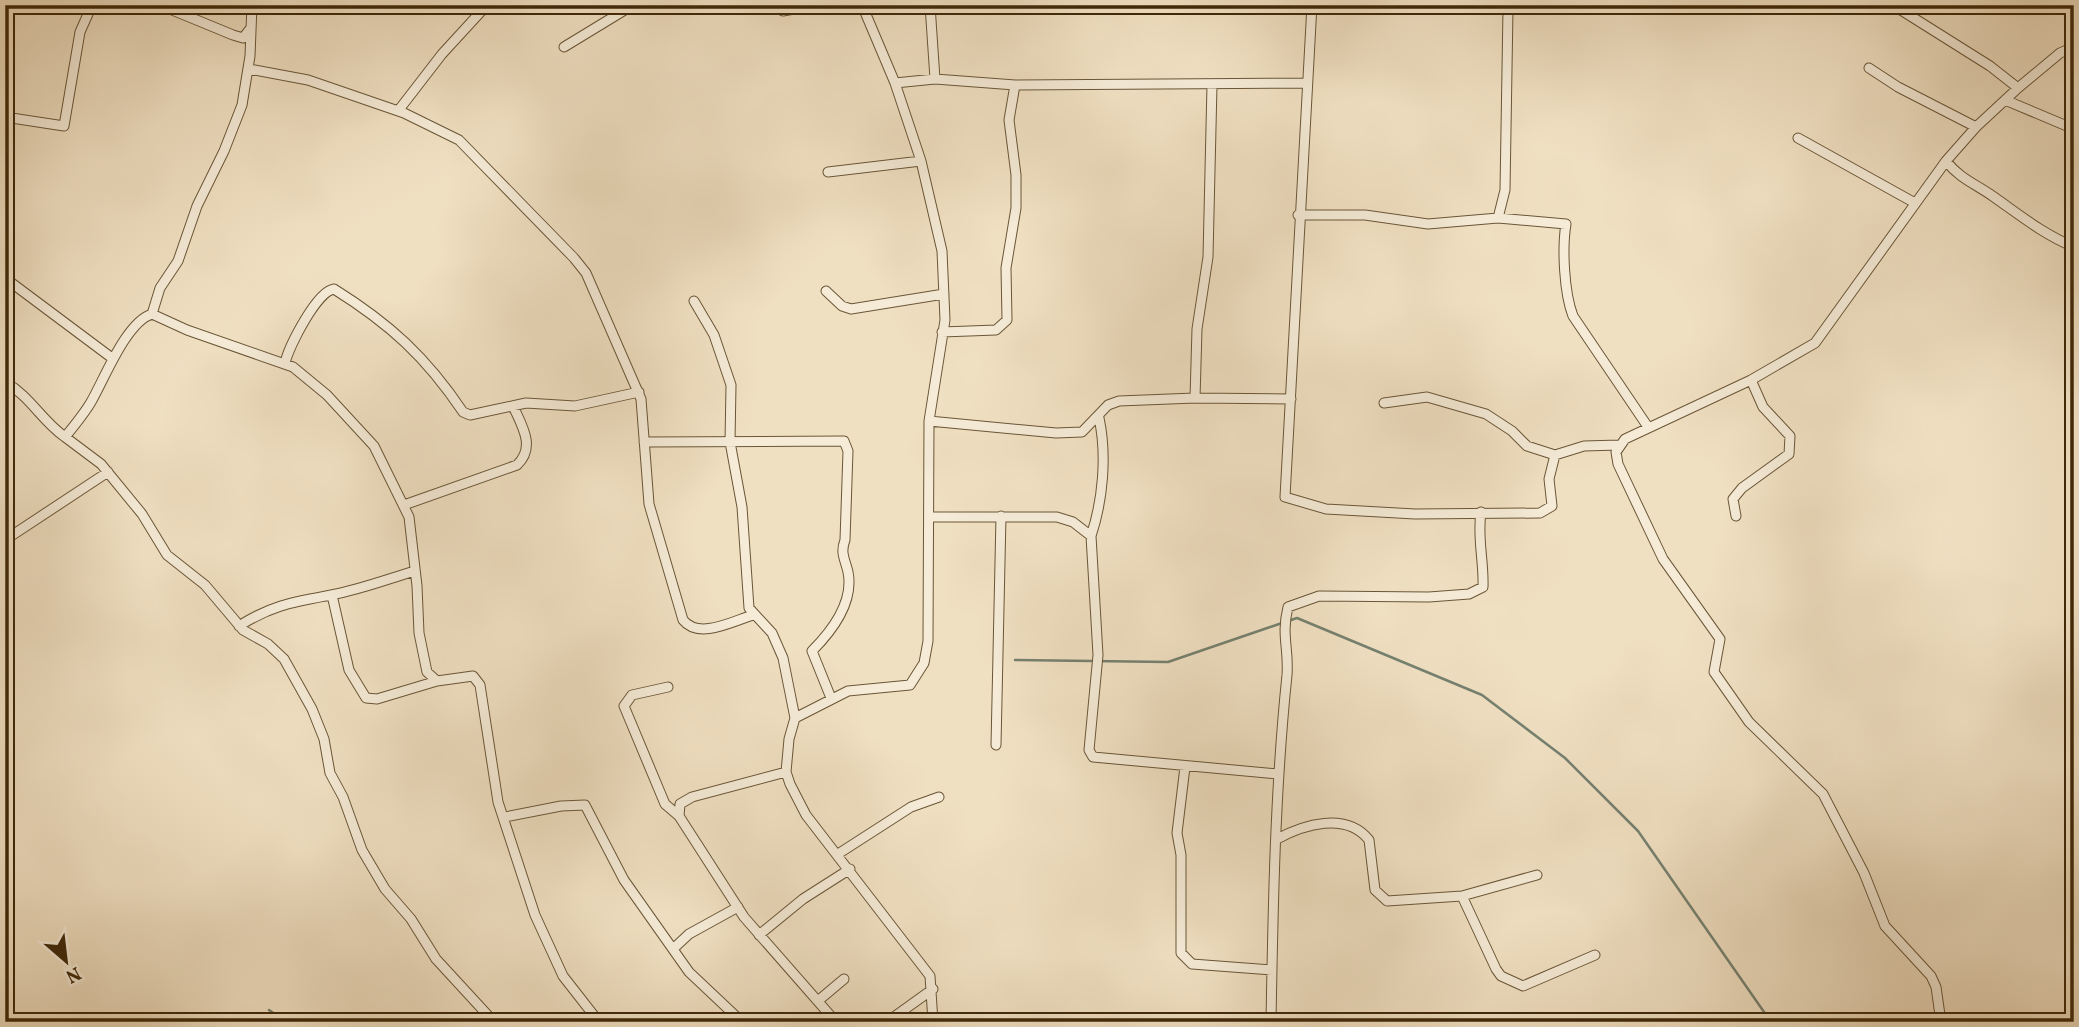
<svg xmlns="http://www.w3.org/2000/svg" width="2079" height="1027" viewBox="0 0 2079 1027" font-family="Vollkorn,serif">
<style>
.lines{fill:none;stroke-linecap:round;stroke-linejoin:round}
.stream{stroke:#758170;stroke-width:2.5}
.minor-casing{stroke:#6a5637;stroke-width:11}
.minor{stroke:#f5ebd7;stroke-width:9}
</style>
<rect width="100%" height="100%" fill="#f0e0c2"/>
<filter id="stains"><feTurbulence type="fractalNoise" baseFrequency=".00286" numOctaves="4"/><feColorMatrix values="0 0 0 0 .2 0 0 0 0 .09 0 0 0 0 .02 0 0 0 .5 -.17"/></filter>
<radialGradient id="worn" r=".72"><stop offset=".6" stop-color="#630" stop-opacity="0"/><stop offset="1" stop-color="#630" stop-opacity=".3"/></radialGradient>
<g class="lines">
<!-- stream -->
<path class="stream" d="M1288 621 1297 618 1482 695 1565 758 1638 831 1771 1022
M1015 660 1168 662 1282 623
M269 1010 286 1022"/>
<defs>
<path id="minor" d="M160 5 233 35 243 38 250 29
M775 5 783 11 816 5
M862 5 895 83 921 161 942 251 945 320 929 421 928 641 924 663 910 685 848 691 795 718 789 739 786 772 790 784 806 815 930 976 933 1022
M930 5 935 79
M1312 5 1285 497 1326 509 1415 514 1540 513 1552 506 1549 479 1555 455 1584 446 1619 445
M1893 5 1990 66 2018 88
M564 47 633 5
M1869 68 1898 87 1976 127
M249 69 308 80 404 113 459 140 574 258 586 273 641 399 649 504 683 620C699 640 733 621 753 615
M895 83 935 79 1015 85
M2005 100 2074 129
M398 111 442 54 487 5
M5 117 64 126 80 32 92 5
M1798 138 1915 203
M1946 161C1960 179 1976 184 1994 197 2021 216 2043 234 2074 247
M828 172 921 161
M1298 215H1365L1428 224 1498 218 1566 224C1562 248 1564 293 1573 316L1648 427
M1498 218 1505 190 1508 9
M5 278 112 358
M826 291 842 306 851 309 944 294
M694 301 714 335 731 385 730 442 742 507 749 608 772 633 783 658 795 718
M152 314 160 288 178 261 197 206 224 151 242 105 250 56 252 5
M942 332 996 330 1007 320 1006 268 1016 208V175L1009 120 1015 85 1307 83
M285 363C289 346 317 291 334 289 390 324 426 357 463 412L470 415 526 403 575 406 639 392
M5 382C30 396 42 421 65 437 74 426 84 414 91 402 104 380 126 322 152 314L187 330 293 367 327 395 374 446 409 517 417 586 419 633 427 672 437 681 473 676 480 685 498 802 535 915 563 976 599 1022
M1195 398 1291 399
M1384 403 1427 397 1486 414 1512 431 1527 446 1555 455
M929 421 1056 433 1082 432 1108 405 1119 401 1195 398 1197 329 1208 257 1212 85
M65 437 101 464 142 514 167 555 205 585 243 630 268 644 284 659 312 709 324 739 330 773 343 797 362 850 385 889 411 919 436 959 494 1022
M644 442 844 441 848 451 845 540C840 553 845 559 848 572 854 602 832 631 812 651L831 698
M404 505 517 465C536 447 522 426 513 406
M1736 516 1733 499 1742 488 1789 454 1790 436 1763 407 1751 380
M930 517H1057L1073 522 1091 536 1098 655 1089 750 1093 757 1278 774
M1091 536C1103 500 1107 455 1099 418
M5 540 108 472
M332 595 349 670 366 698 377 699 437 681
M239 626C272 605 293 602 331 595 359 590 388 579 415 571
M668 687 632 695 624 706 665 804 679 816 744 917 836 1022
M996 745 1001 516
M1185 767 1177 833 1181 855V953L1192 964 1272 970
M679 816 680 804 692 797 786 772
M505 817 561 806 585 805 624 880 689 972 742 1022
M1277 839C1303 825 1346 811 1369 840L1375 890 1387 901 1462 896 1537 875
M838 854 911 807 939 797
M1462 896 1496 969 1501 976 1523 986 1595 955
M759 935 803 899 850 869
M673 949 689 934 738 907
M819 1000 844 979
M887 1022 933 989
M1271 1022C1273 906 1275 790 1287 675 1289 648 1281 636 1288 607L1319 596 1429 597 1469 594 1483 587C1484 561 1477 538 1481 512
M1941 1022 1936 987 1931 976 1885 926 1864 873 1823 794 1749 722 1714 672 1720 639 1663 559 1618 464 1616 452 1625 439 1751 380 1815 343 1946 161 1976 127 2018 88 2060 53 2074 47"/>
</defs>
<!-- minor casing -->
<use href="#minor" class="minor-casing"/>
<!-- minor -->
<use href="#minor" class="minor"/>
</g>
<!-- margin -->
<rect width="2079" height="1027" fill="none" stroke="#f0e0c2" stroke-width="28"/>
<rect x="7" y="7" width="2065" height="1013" fill="none" stroke="#3e2809" stroke-width="3.5"/>
<rect x="14" y="14" width="2051" height="999" fill="none" stroke="#3e2809" stroke-width="2"/>
<!-- north arrow -->
<g transform="translate(66 961) rotate(152)" stroke="#f5ebd7" stroke-width="5" paint-order="stroke">
<path d="M0-5L12 26L0 18L-12 26Z" fill="#3e2809"/>
<text y="-10" font-size="19" font-weight="bold" text-anchor="middle" fill="#3e2809">N</text>
</g>
<rect width="100%" height="100%" filter="url(#stains)"/>
<rect width="100%" height="100%" fill="url(#worn)"/>
</svg>
